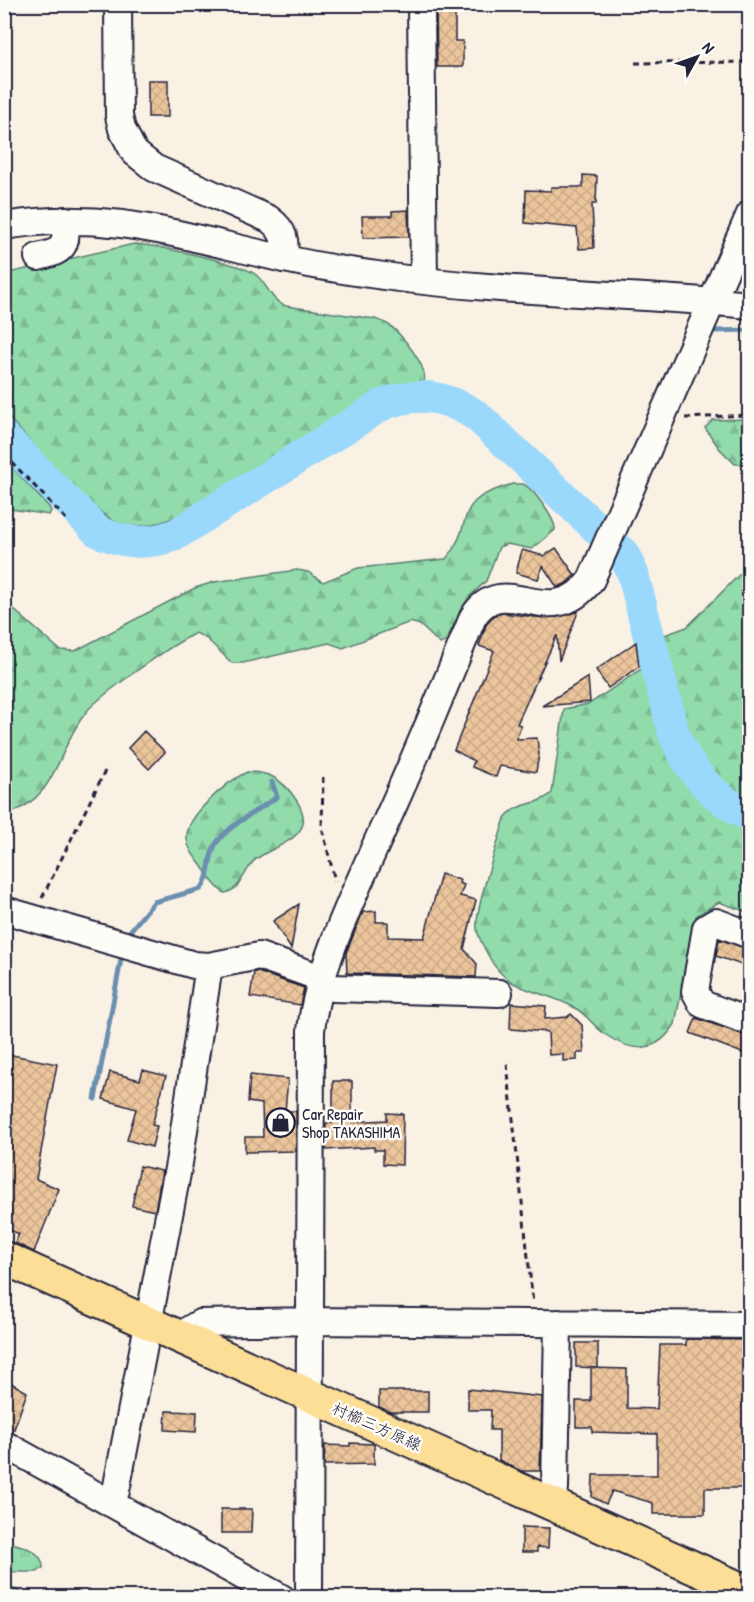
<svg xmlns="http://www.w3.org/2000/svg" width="754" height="1602" viewBox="0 0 754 1602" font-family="'Patrick Hand','Klee One',sans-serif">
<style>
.forest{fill:url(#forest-firs);stroke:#5a7e73;stroke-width:1.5}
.park{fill:url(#park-tufts);stroke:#5a7e73;stroke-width:1.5}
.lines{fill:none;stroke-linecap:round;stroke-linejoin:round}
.stream{stroke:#6a8faf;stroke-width:5}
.river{stroke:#9ad8fc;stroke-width:32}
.building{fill:url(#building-cross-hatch);stroke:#22223b;stroke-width:1.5}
.minor-casing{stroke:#22223b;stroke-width:30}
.major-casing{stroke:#22223b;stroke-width:36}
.path{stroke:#22223b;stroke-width:3;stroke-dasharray:6 4.5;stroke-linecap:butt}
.minor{stroke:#fdfcf7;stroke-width:26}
.major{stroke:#fcde96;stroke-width:32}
.labels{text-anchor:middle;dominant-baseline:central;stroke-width:5;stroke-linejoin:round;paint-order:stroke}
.poi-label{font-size:16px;fill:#22223b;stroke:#fdfcf7;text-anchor:start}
.street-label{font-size:16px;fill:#22223b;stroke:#fdfcf7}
</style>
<defs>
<pattern id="forest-firs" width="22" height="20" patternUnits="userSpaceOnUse" patternTransform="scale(1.5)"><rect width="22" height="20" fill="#92dbab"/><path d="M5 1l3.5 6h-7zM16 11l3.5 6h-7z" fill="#7ebc94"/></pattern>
<pattern id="park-tufts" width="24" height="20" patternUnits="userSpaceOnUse" patternTransform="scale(1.5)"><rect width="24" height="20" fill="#92dbab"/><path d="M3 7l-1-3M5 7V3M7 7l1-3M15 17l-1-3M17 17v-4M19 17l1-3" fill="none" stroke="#7ebc94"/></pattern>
<pattern id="building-cross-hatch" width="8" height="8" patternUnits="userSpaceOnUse" patternTransform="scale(1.5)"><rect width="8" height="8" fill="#ecc59c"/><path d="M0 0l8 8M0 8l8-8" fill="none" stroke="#caa987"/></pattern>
</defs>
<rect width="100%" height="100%" fill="#faf1e5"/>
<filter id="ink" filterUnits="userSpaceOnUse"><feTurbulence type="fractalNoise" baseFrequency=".0167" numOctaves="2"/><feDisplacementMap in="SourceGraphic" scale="12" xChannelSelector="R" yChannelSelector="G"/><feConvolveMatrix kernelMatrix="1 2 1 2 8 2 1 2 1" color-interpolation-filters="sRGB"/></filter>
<g filter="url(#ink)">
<!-- forest -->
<path class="forest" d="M134 244C155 245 240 263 255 274 268 284 270 301 286 306L375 319C380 321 385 322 389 325 400 332 432 371 423 383 418 390 390 395 379 399 328 431 177 543 120 524 91 514 29 439 5 414L4 274Z
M749 419V464H735L719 448 705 428 713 420Z
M5 460 49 507 51 511 49 515 5 508Z
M513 484C514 484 522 484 523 484 533 488 556 520 555 530L532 549 507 544 499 547 486 581 468 598 445 642 440 644 420 625 410 622 343 648 329 643 243 663H232L207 639 196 633C174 643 103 693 87 711 56 749 59 799 5 815V602L60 650 75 651 195 588 214 582 297 570 308 572 323 582 358 568 446 559C478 519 448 502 513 484Z
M749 565 750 694 746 706 750 719 749 808C682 777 674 707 657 643L661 636 687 627Z
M646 666 651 670C668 741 678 790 749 823L750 913 719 902 696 916 675 1024C656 1055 630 1053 602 1032 593 1025 586 1014 575 1008 541 988 508 995 488 955 484 947 478 938 477 929 474 912 499 839 505 818 517 801 537 807 552 793L564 709 589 704Z
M247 772C256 772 265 773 273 777 288 785 312 814 300 830 290 845 267 849 254 861 243 872 241 891 224 893 214 886 209 877 203 868 197 859 188 850 187 839 184 817 228 781 247 772Z"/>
<!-- park -->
<path class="park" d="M4 1541C19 1545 43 1549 43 1568L37 1572H5Z
M5 1587 17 1590 28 1597H5Z"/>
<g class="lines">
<!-- stream -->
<path class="stream" d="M707 335 714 331 750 330
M126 936 154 902 201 889C210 878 208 863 213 850 219 830 260 809 277 797L272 782
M95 1099 122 954"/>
<!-- river -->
<path class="river" d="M4 437 97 531C125 544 146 545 175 535L382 405C417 391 445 395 477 416L623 553 633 574 674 734C690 772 712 798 750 816"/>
</g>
<!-- building -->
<path class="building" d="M436 4H455V41H463V67H437Z
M148 80H168V117H148Z
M583 175 597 176 596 204H592L594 248 579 249 577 228 525 223 526 190 551 191V187H583Z
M408 210 409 237 363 238 362 216H392V211Z
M556 548 575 575 565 584 557 587 543 566 538 579 516 573 522 550 544 556Z
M578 612 559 661 557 635 517 724 521 725 516 739 537 738 539 754 536 772 500 766 496 777 472 767 474 761 454 750 494 651 479 646 486 625 494 616 502 613 544 618Z
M636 642 639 667 608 688 596 670Z
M588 677 590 702 542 706Z
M144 731 165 752 149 769 128 748Z
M441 874 460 880 459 883 464 885 460 896 476 900 464 949 477 964 476 977 347 973 346 953 363 912 376 911V922H388V937L424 938Z
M299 904 291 949 273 921Z
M719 939 750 950V968L716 956Z
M254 972H258L304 988 300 1005 250 997Z
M511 1003 546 1006 545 1019 567 1017 571 1014 582 1025 584 1053H577V1060L563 1061V1054L549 1055 548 1032 510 1029Z
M696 1018 750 1037V1056L690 1033Z
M7 1054 57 1064 36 1179 59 1189 34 1252 15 1243 19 1234 4 1227Z
M143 1070 166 1076 152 1125 157 1126 152 1147 127 1140 136 1109 103 1099 110 1072 140 1080Z
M250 1075 288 1079 285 1111H296V1151L245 1152V1137H263L262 1104 248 1102Z
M333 1081H352V1122L387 1120V1113L403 1114 402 1165 383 1164V1150H374V1147L326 1150V1123H333Z
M140 1166 162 1171 155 1211 132 1206Z
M686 1339 746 1340 748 1468H745V1488H705V1514H653V1503L612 1491 606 1504 592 1497 593 1475H657V1434L592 1432V1427H576V1401H591V1368L627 1369V1408L657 1409 660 1345H686Z
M576 1343H598V1368L576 1367Z
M4 1379 27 1392 13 1432 4 1429Z
M468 1389 542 1397 540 1471H521L499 1460V1430H490L491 1410H468Z
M379 1391H428V1412H391L379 1407Z
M166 1411 197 1412 196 1432 165 1430Z
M350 1443 374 1444V1464L324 1465 325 1445 350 1446Z
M221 1509H252L251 1533H221Z
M522 1527 549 1528 548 1548 537 1547V1552H522Z"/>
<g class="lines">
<defs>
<path id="minor" d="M118 4 119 116 122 129 134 152 154 168 269 219C284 230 287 241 283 259
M421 4 424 281
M4 226C97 211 162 230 250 251 294 262 339 270 384 276 505 293 628 293 750 305
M38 257C64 251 67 247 65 220
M4 910 194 965 209 966 259 956 310 974 333 988 499 993
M750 935 716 922 706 928 695 991 702 1004 750 1022
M186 1339 190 1329 200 1323 310 1321 750 1325
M4 1444 282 1598
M110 1503 116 1491 179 1163 209 966
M548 1503 555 1488 558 1323
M309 1598 311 1031C317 966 360 882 386 822 417 754 445 686 473 617 505 567 549 636 591 580L750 214"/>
<path id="major" d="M4 1258 750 1593"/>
</defs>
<!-- minor casing -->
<use href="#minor" class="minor-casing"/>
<!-- major casing -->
<use href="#major" class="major-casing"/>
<!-- path -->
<path class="path" d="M635 63 750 62
M685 418 750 415
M4 454 67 520
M323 777 322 827 335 881
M42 898 105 771
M507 1064 533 1303
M4 1591 22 1598"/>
<!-- minor -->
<use href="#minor" class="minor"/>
<!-- major -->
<use href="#major" class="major"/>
</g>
</g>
<!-- icons -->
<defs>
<symbol id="shop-ring" viewBox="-11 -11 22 22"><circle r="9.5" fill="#fdfcf7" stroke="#22223b" stroke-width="1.5"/><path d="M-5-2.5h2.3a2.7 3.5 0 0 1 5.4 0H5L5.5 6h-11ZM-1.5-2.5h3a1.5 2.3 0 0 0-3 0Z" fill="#22223b"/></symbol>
</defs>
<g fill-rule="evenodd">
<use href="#shop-ring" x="264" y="1106" width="33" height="33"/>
</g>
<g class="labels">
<!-- poi labels -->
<g class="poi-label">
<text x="302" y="1114">Car Repair<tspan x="302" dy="18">Shop TAKASHIMA</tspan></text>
</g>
<!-- street labels -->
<g class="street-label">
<text transform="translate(377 1426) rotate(24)">村櫛三方原線</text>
</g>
</g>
<!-- margin -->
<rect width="754" height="1602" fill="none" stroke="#fdfcf7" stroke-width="24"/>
<rect x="12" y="12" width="730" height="1578" fill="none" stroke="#22223b" stroke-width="2" filter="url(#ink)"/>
<!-- north arrow -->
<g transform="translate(697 57) rotate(50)" stroke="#fdfcf7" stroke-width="4.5" paint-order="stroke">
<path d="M0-4.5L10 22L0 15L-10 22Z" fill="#22223b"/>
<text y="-9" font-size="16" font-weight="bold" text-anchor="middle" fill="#22223b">N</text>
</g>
</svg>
